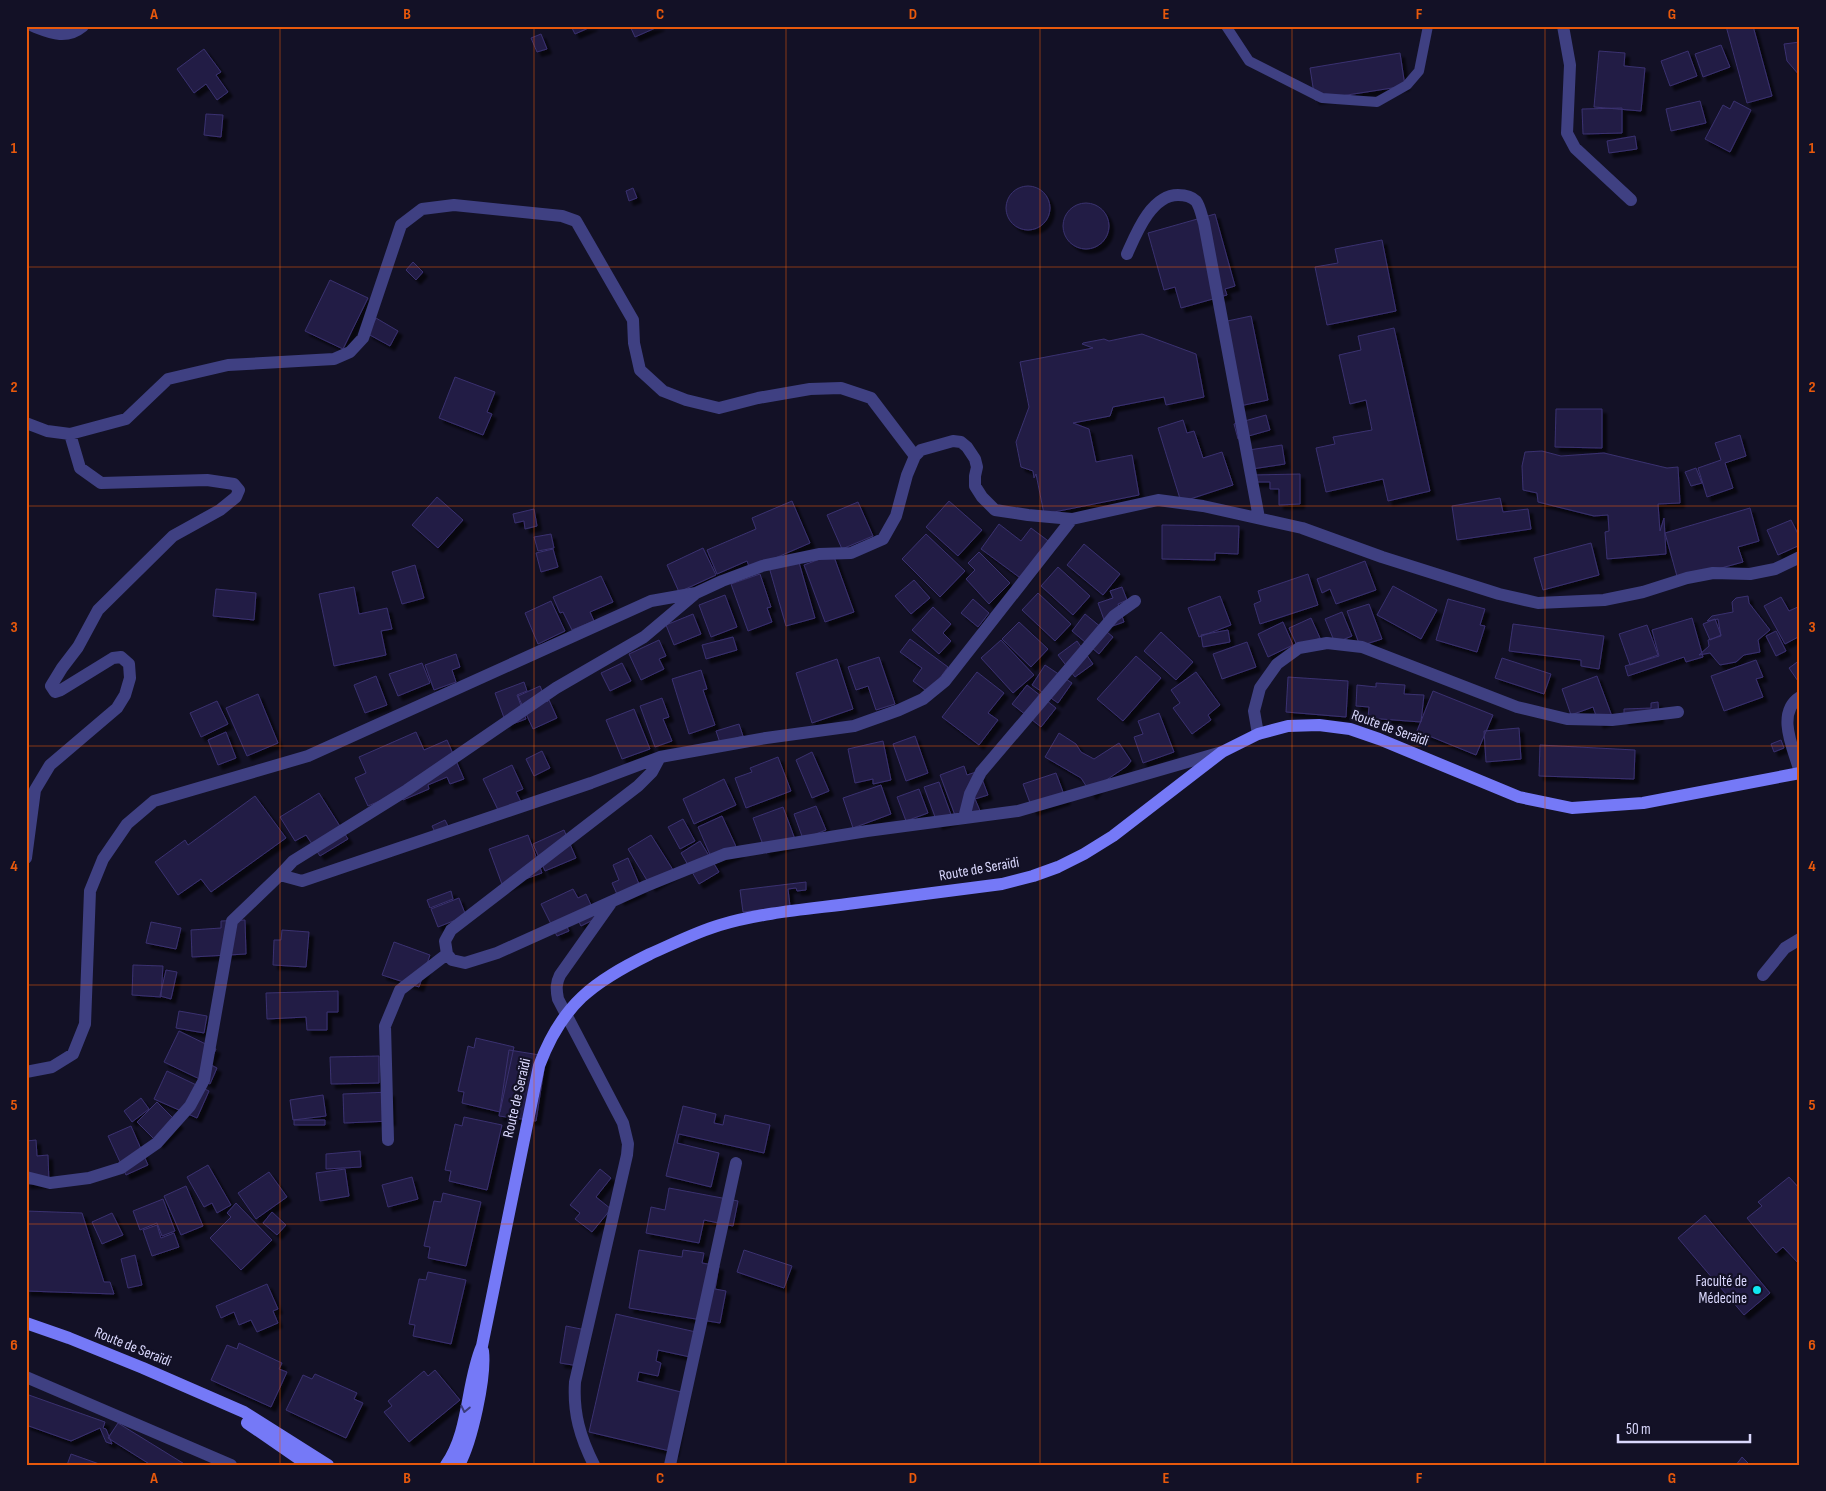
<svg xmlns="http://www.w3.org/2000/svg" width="1826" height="1491" viewBox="0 0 1826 1491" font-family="'Sofia Sans Condensed',sans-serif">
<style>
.building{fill:#231e45;stroke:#3a3170;filter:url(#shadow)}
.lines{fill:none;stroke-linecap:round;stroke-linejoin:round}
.lane{stroke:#3f4082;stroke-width:10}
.street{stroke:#3f4082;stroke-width:12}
.secondary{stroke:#7579f7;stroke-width:12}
.oneway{stroke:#3a3b7a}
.grid{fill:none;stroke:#e8590c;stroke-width:1;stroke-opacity:0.55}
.poi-dot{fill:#10e8f1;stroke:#131126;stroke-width:2}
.labels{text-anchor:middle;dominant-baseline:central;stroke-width:4.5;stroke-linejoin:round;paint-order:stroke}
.street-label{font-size:15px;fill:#dad8fd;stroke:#131126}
.poi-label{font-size:15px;fill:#dad8fd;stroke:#131126;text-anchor:end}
.neatline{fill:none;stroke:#e8590c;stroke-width:2}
.grid-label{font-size:16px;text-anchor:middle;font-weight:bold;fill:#e8590c}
</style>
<defs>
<filter id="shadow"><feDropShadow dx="4.5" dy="4.5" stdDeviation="1" flood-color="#0009"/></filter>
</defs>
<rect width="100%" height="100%" fill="#131126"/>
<!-- building -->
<path class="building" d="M571 26H593L575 34Z
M630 26H660L635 37Z
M1726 26H1753L1772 96 1747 103Z
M541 34 547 49 537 52 531 38Z
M1800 42V76L1787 61 1784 44Z
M1721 45 1730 67 1703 77 1695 54Z
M204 49 221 72 216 75 228 92 217 100 206 84 194 93 177 69Z
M1599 51 1625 53 1624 66 1645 68 1641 111 1594 107Z
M1688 51 1697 76 1670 86 1661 61Z
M1400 53 1405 86 1315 100 1310 68Z
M1700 101 1706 123 1671 131 1666 109Z
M1734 101 1751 110 1730 152 1705 139 1723 105 1730 109Z
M1622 108V133L1583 134 1582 109Z
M206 114 223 115 221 137 204 135Z
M1635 136 1637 149 1609 153 1607 141Z
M1006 208a22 22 0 1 1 44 0a22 22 0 1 1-44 0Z
M633 188 637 198 629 201 626 191Z
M1063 226a23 23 0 1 1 46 0a23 23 0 1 1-46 0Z
M1215 214 1235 286 1225 289 1227 295 1181 308 1175 287 1164 290 1148 233Z
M1382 240 1396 311 1327 325 1315 267 1338 263 1335 249Z
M413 262 423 272 416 280 406 270Z
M330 280 368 298 343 349 305 331Z
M1251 316 1268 400 1235 407 1218 323Z
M376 318 398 331 390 346 368 334Z
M1394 328 1430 491 1388 501 1383 479 1326 492 1316 448 1335 444 1333 437 1372 430 1366 400 1350 404 1339 355 1361 350 1358 336Z
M1142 334 1196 354 1204 397 1166 405 1164 397 1113 407 1110 416 1073 423 1089 429 1096 462 1132 455 1139 495 1044 514 1036 474 1034 478 1033 471 1021 467 1016 442 1029 407 1020 362 1093 348 1082 344 1083 343 1104 339 1109 341Z
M455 377 495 392 487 412 492 414 483 435 439 418Z
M1556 409H1602V448L1555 447Z
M1266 415 1270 430 1238 439 1234 424Z
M1183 420 1187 433 1194 431 1203 458 1222 452 1233 485 1181 502 1158 428Z
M1740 435 1746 456 1725 463 1733 488 1707 497 1698 468 1721 460 1715 443Z
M1282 445 1285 464 1252 469 1249 450Z
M1542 451 1561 456 1604 453 1667 468 1678 467 1680 503 1658 504 1660 531 1664 518 1666 554 1607 559 1605 532 1609 531 1608 515 1594 516 1538 502 1537 493 1523 490 1522 466 1525 452Z
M1696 468 1702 483 1691 486 1685 472Z
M1300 474V504L1279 505V489H1270V482H1252V475Z
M437 497 463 520 438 548 412 525Z
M1500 498 1503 512 1528 509 1531 529 1457 540 1452 506Z
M792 501 810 543 750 569 747 561 717 574 707 550 756 529 752 518Z
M949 501 982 530 958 556 926 527Z
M858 502 873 536 842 549 827 515Z
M1750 508 1759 541 1738 547 1743 562 1678 580 1665 533Z
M534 509 537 526 525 529 524 521 515 523 513 514Z
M1791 520 1800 538V545L1778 555 1767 530Z
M999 524 1021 541 1031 528 1051 543 1023 580 981 549Z
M1162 525 1239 526 1238 554 1215 553V560L1162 559Z
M551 534 554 548 538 551 534 537Z
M926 534 965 571 940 597 902 559Z
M1591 543 1599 575 1543 590 1534 558Z
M1084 544 1120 574 1103 595 1067 565Z
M703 548 716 575 679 592 667 565Z
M553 549 558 567 541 572 536 553Z
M979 552 1010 583 989 604 966 579 975 570 968 563Z
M833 554 854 612 825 622 804 565Z
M798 559 815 618 786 626 769 567Z
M1365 561 1376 590 1336 604 1330 589 1322 593 1317 579Z
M415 565 424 598 402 604 392 572Z
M1058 567 1090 596 1073 615 1041 586Z
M760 574 771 607 767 608 772 622 748 631 731 584Z
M1308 574 1318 605 1260 624 1254 604 1261 601 1258 591Z
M601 576 613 602 590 612 594 621 572 630 563 612 560 613 553 597Z
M914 580 930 598 911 614 895 596Z
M1393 586 1437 610 1421 639 1377 615Z
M354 587 359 614 387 608 392 629 381 631 386 655 334 666 319 594Z
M1122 587 1127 600 1118 604 1124 622 1107 628 1098 603 1113 598 1110 591Z
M216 589 256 593 254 620 213 616Z
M1038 593 1071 624 1055 641 1022 610Z
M725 595 737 627 711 637 699 605Z
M1220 596 1231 625 1199 637 1188 608Z
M1748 596 1749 603 1770 630 1758 640 1760 652 1744 655 1736 662 1720 665 1710 653 1699 655 1709 646 1708 640 1721 636 1718 619 1707 621 1712 616 1733 612 1732 602 1736 598Z
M1781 597 1789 611 1800 606V636L1785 644 1764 606Z
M973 599 989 613 978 627 961 613Z
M1448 599 1485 609 1480 625 1485 626 1477 652 1436 640Z
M551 601 565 631 538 644 525 613Z
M1369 604 1382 639 1360 646 1347 611Z
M933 607 951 624 943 633 951 641 939 654 912 630Z
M1342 612 1352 636 1335 643 1325 619Z
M693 614 701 634 674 645 666 625Z
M1085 614 1113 637 1099 654 1072 631Z
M1311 618 1320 638 1298 648 1289 628Z
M1692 618 1703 657 1686 662 1684 657 1628 676 1625 666 1659 656 1652 630Z
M1715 619 1721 635 1710 640 1703 624Z
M1019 622 1048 649 1031 667 1002 639Z
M1283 622 1293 645 1268 657 1258 634Z
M1513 624 1604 636 1599 669 1581 666V660L1509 651Z
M1647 625 1658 655 1630 665 1619 634Z
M1228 630 1230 642 1203 647 1201 635Z
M1776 631 1786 651 1776 656 1766 636Z
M1161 632 1193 662 1176 680 1144 651Z
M733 637 737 650 706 659 702 645Z
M910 639 948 667 929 693 913 681 922 668 900 652Z
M659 640 666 656 659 659 664 669 641 680 629 654Z
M1001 640 1034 675 1013 693 981 658Z
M1077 641 1093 664 1075 677 1058 655Z
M1247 642 1256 667 1222 679 1213 654Z
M456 654 460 667 452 670 456 682 434 690 425 665Z
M1136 656 1161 678 1123 721 1097 699Z
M879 657 895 704 876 710 868 686 856 690 848 667Z
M1502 658 1551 674 1544 694 1495 678Z
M837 659 853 709 812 723 796 673Z
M1756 660 1763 677 1756 679 1763 697 1724 711 1711 676Z
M1800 660V684L1789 668Z
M422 663 430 683 398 696 389 674Z
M622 663 631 681 610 691 601 673Z
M1045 665 1072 683 1058 703 1032 685Z
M701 670 707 689 703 690 715 725 689 734 672 679Z
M977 672 1004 693 988 713 998 720 979 745 942 717Z
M1196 672 1220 705 1208 715 1211 720 1192 734 1173 708 1180 703 1171 690Z
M376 676 387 705 365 713 354 685Z
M1597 676 1613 719 1599 724 1593 707 1571 715 1562 689Z
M1288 677 1348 681 1346 717 1286 712Z
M524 682 527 691 517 695 526 719 507 726 495 693Z
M1376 683 1405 685 1404 694 1424 695 1421 722 1368 718 1369 707 1356 706 1357 685 1376 687Z
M1027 685 1056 708 1041 727 1012 704Z
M540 686 547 702 549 700 557 718 533 729 518 696Z
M1433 691 1493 715 1476 755 1417 731Z
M258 694 278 743 247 756 226 708Z
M662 698 669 717 663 719 672 741 655 747 640 706Z
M217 701 228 724 201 737 190 713Z
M1658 702 1659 719 1624 721V709L1651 708V703Z
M634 709 650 749 622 759 606 720Z
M1159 713 1174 752 1143 763 1134 737 1143 734 1138 721Z
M739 724 743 736 720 743 716 731Z
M1519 728 1521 759 1486 762 1484 731Z
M226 732 236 758 218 765 208 740Z
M416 732 424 750 447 740 464 779 450 784 447 777 428 785 429 789 403 800 400 792 368 806 355 778 366 773 359 757Z
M1059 733 1076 744 1081 752 1094 759 1119 743 1131 761 1127 766 1102 783 1092 795 1081 778 1045 757Z
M915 736 928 773 906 781 893 744Z
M1781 740 1784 748 1774 752 1771 744Z
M883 741 891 780 873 784V779L855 783 848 749Z
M1540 745 1635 750 1634 779 1539 776Z
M542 751 550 768 534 776 526 759Z
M812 752 829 791 812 798 796 760Z
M778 757 791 791 746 808 735 778 752 772 750 768Z
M512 765 523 789 516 792 521 802 499 812 483 779Z
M964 766 967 775 979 771 988 795 975 799 981 813 956 818 940 775Z
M1056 773 1066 800 1033 811 1023 784Z
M724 779 736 805 694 824 683 799Z
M939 782 953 820 938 825 924 787Z
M881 785 891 814 853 828 843 798Z
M919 789 928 813 906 821 897 797Z
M319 793 348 839 320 856 306 835 295 841 280 817Z
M255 796 286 838 211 892 201 879 178 895 155 862 185 840 188 845Z
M816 806 826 830 803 839 794 814Z
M783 807 796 842 766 853 753 818Z
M722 816 739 853 714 864 698 827Z
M683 819 695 841 680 849 668 827Z
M445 820 449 828 436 834 432 826Z
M564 830 576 858 545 871 533 844Z
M528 835 542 873 503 887 489 849Z
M651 835 675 873 651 887 628 849Z
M700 841 719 872 699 884 681 853Z
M628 858 642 891 620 901 612 883 619 880 613 865Z
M806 882V890L797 891 796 888 788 889 790 906 743 912 740 890Z
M573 889 578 898 586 894 597 918 581 926 575 914 563 919 569 931 557 936 541 904Z
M451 891 453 899 430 908 427 900Z
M459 898 466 916 438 927 431 909Z
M245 920 246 954 192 957 191 930 221 928V921Z
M151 922 181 928 176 949 146 943Z
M282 930 309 932 306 967 273 965 274 940H281Z
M394 942 430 955 419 987 382 975Z
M133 965 163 966 161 997 132 995Z
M166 970 177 972 171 999 160 996Z
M338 991V1012H327V1030H307L306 1017 267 1019 266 993Z
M179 1011 207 1016 204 1033 176 1028Z
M179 1031 216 1049 209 1064 217 1068 210 1084 164 1062Z
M476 1038 514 1047 500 1112 462 1103 464 1092 458 1091 468 1046 474 1048Z
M509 1050 546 1056 536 1121 499 1116Z
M379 1056V1083L331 1084 330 1057Z
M167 1071 209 1091 197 1118 154 1099Z
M390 1092 391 1121 344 1123 343 1094Z
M323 1095 326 1116 293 1120 290 1100Z
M141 1098 149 1109 132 1122 124 1111Z
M157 1102 179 1124 159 1144 137 1122Z
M683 1106 716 1114 714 1123 723 1125 725 1115 770 1125 764 1153 679 1134 677 1143 719 1153 711 1187 666 1176Z
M464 1117 502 1125 487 1190 449 1181 451 1171 445 1170 455 1124 462 1126Z
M294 1120H325V1125H294Z
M131 1126 148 1165 126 1175 108 1136Z
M36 1140 37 1156 48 1155 49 1183 26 1184V1141Z
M360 1151 361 1167 326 1169V1154Z
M208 1165 231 1205 217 1213 212 1203 204 1207 187 1177Z
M345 1169 349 1196 320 1201 316 1173Z
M600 1169 611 1178 596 1197 611 1209 592 1232 575 1219 580 1213 570 1205Z
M269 1172 287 1197 256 1219 238 1193Z
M412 1177 418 1199 388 1207 382 1185Z
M1789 1177 1800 1189 1799 1264 1783 1247 1776 1253 1747 1218 1762 1206 1758 1202Z
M186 1186 203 1226 181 1235 164 1196Z
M669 1188 738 1201 733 1226 704 1220 699 1243 646 1233 651 1207 665 1210Z
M443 1193 481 1202 466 1266 428 1258 430 1247 424 1246 434 1201 441 1202Z
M163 1199 175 1231 162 1236 157 1223 140 1230 133 1211Z
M236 1203 272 1240 241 1270 210 1238 231 1217 227 1213Z
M26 1211 82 1213 104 1282H110L114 1294 26 1291Z
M272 1212 286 1225 277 1235 263 1223Z
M112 1213 123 1235 102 1244 92 1222Z
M1705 1215 1770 1293 1744 1315 1678 1238Z
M157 1225 161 1238 174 1233 179 1247 152 1256 143 1230Z
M639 1250 682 1257 683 1250 704 1253 702 1263 719 1266 715 1289 726 1291 720 1323 629 1308Z
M744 1250 792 1266 784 1288 737 1272Z
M135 1255 142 1285 128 1288 121 1259Z
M428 1272 466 1280 451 1344 413 1336 415 1325 409 1324 419 1279 426 1280Z
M267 1284 278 1309 273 1311 278 1323 257 1332 251 1320 239 1325 234 1312 221 1318 216 1306Z
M616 1314 696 1332 690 1357 658 1350 656 1361 661 1363 658 1376 639 1372 637 1381 685 1393 674 1452 589 1432Z
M566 1326 586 1330 579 1366 560 1363Z
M239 1343 282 1363 279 1369 287 1372 271 1407 211 1380 227 1345 237 1349Z
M435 1370 460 1400 409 1442 384 1412 392 1406 388 1401 424 1371 428 1376Z
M315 1374 357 1393 354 1399 363 1403 346 1438 286 1410 303 1375 312 1379Z
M26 1394 105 1422 103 1428 106 1429 112 1444 106 1442 100 1428 71 1441 26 1425Z
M118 1423 186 1465H151L108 1438Z
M71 1454 102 1465H67Z
M1742 1457 1750 1465H1736Z"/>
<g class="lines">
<!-- lane -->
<path class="lane" d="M1226 26 1249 61 1322 98 1377 102 1407 85 1419 71 1428 26"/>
<!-- street -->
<path class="street" d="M33 26C51 33 66 40 83 26
M1563 26 1570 65 1567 133 1575 148 1631 200
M1127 254C1136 234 1151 195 1178 195 1185 195 1191 196 1196 201 1200 206 1202 217 1204 223L1259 518
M26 423 47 431 70 434 126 419 168 379 228 365 334 359 350 352 363 338 401 225 422 209 454 205 562 216 576 221 633 320 634 343 640 370 663 391 686 400 719 408 758 398 810 389 841 388 871 398 915 456
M1800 697C1775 713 1794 750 1800 772
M1258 734 1254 711 1260 688 1277 664 1299 648 1327 643 1362 647 1517 707 1567 719 1612 720 1678 712
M964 818 970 794 981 772 1114 616 1135 601
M26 858 35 790 50 765 117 708 125 695 130 678 129 664 121 657 113 658 61 690 55 692 51 686 62 668 78 647 98 610 173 536 220 510 236 497 239 490 234 484 207 480 101 483 80 468 70 434
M280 875 293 861 407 790 556 688 644 637 695 594
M447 954 452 960 465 963 497 953 646 886 725 854 867 831 1018 811 1222 752
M1763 975 1785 948 1800 939
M26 1072 52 1067 73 1054 85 1024 90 891 103 859 127 824 154 801 308 756 651 601 696 593 722 581 762 566 819 554 851 553 883 539 896 516 907 475 915 456 921 450 953 441 961 442 967 447 975 459 977 467 975 476V486L982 497 995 510 1028 515 1072 519 1158 500 1203 506 1302 528 1382 557 1499 594 1538 603 1604 600 1643 592 1687 578 1713 573 1750 574 1775 569 1800 557
M388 1140 385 1026 400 990 447 954 445 941 451 930 638 786 652 772 660 757
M26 1177 50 1183 89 1178 121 1168 157 1143 190 1106 204 1080 232 921 280 875 302 881 591 783 660 757 766 738 854 726 899 710 923 699 945 681 1072 519
M26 1377 231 1465
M594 1465C580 1437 573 1413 575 1382L627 1155 628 1144 623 1123 558 999C556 989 556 983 560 975L611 903
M670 1465 736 1163"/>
<!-- secondary -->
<path class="secondary" d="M26 1323 69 1338 143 1368 244 1412 328 1465
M247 1423 308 1465
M446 1465C470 1431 466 1383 482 1346L539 1066C562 1004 593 982 650 954 673 944 696 932 720 925 764 912 810 909 855 903 904 897 953 890 1002 884L1033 876 1058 867 1084 854 1113 836 1222 752 1258 734 1288 726 1319 725 1350 729 1379 739 1519 797 1572 808 1643 803 1800 773
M459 1465C472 1441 486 1377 483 1351"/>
</g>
<!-- one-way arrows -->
<defs><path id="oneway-chevron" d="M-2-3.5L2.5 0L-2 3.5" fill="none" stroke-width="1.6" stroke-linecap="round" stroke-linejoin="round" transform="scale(1.25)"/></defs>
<use class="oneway" href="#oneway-chevron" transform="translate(465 1409) rotate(102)"/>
<!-- grid -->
<path class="grid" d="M280 26V1465M534 26V1465M786 26V1465M1040 26V1465M1292 26V1465M1545 26V1465M26 267H1800M26 506H1800M26 746H1800M26 985H1800M26 1224H1800"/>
<!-- markers -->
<circle class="poi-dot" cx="1757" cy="1290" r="5"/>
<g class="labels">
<!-- street labels -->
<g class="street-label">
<text transform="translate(1390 728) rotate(20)">Route de Seraïdi</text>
<text transform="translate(979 869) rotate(-10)">Route de Seraïdi</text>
<text transform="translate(517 1098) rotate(-77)">Route de Seraïdi</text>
<text transform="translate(133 1347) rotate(22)">Route de Seraïdi</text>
</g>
<!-- poi labels -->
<g class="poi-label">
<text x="1747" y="1281">Faculté de<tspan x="1747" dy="17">Médecine</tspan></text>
</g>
</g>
<!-- border -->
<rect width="1826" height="1491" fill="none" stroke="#131126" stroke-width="55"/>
<!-- scale -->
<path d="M1618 1434v8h132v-8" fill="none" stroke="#dad8fd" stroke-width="2.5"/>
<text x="1626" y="1434" font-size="15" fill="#dad8fd" stroke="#131126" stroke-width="4" paint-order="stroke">50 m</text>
<rect x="28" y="28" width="1770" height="1436" class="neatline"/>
<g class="grid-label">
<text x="154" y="19">A</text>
<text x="407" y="19">B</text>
<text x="660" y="19">C</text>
<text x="913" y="19">D</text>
<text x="1166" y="19">E</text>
<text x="1419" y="19">F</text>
<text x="1672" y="19">G</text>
<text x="14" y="153">1</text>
<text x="1812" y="153">1</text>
<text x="14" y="392">2</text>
<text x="1812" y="392">2</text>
<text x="14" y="632">3</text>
<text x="1812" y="632">3</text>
<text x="14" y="871">4</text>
<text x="1812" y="871">4</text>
<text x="14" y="1110">5</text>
<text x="1812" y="1110">5</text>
<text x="14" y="1350">6</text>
<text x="1812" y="1350">6</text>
<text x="154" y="1483">A</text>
<text x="407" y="1483">B</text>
<text x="660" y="1483">C</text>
<text x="913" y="1483">D</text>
<text x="1166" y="1483">E</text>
<text x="1419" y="1483">F</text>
<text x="1672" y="1483">G</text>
</g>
</svg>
